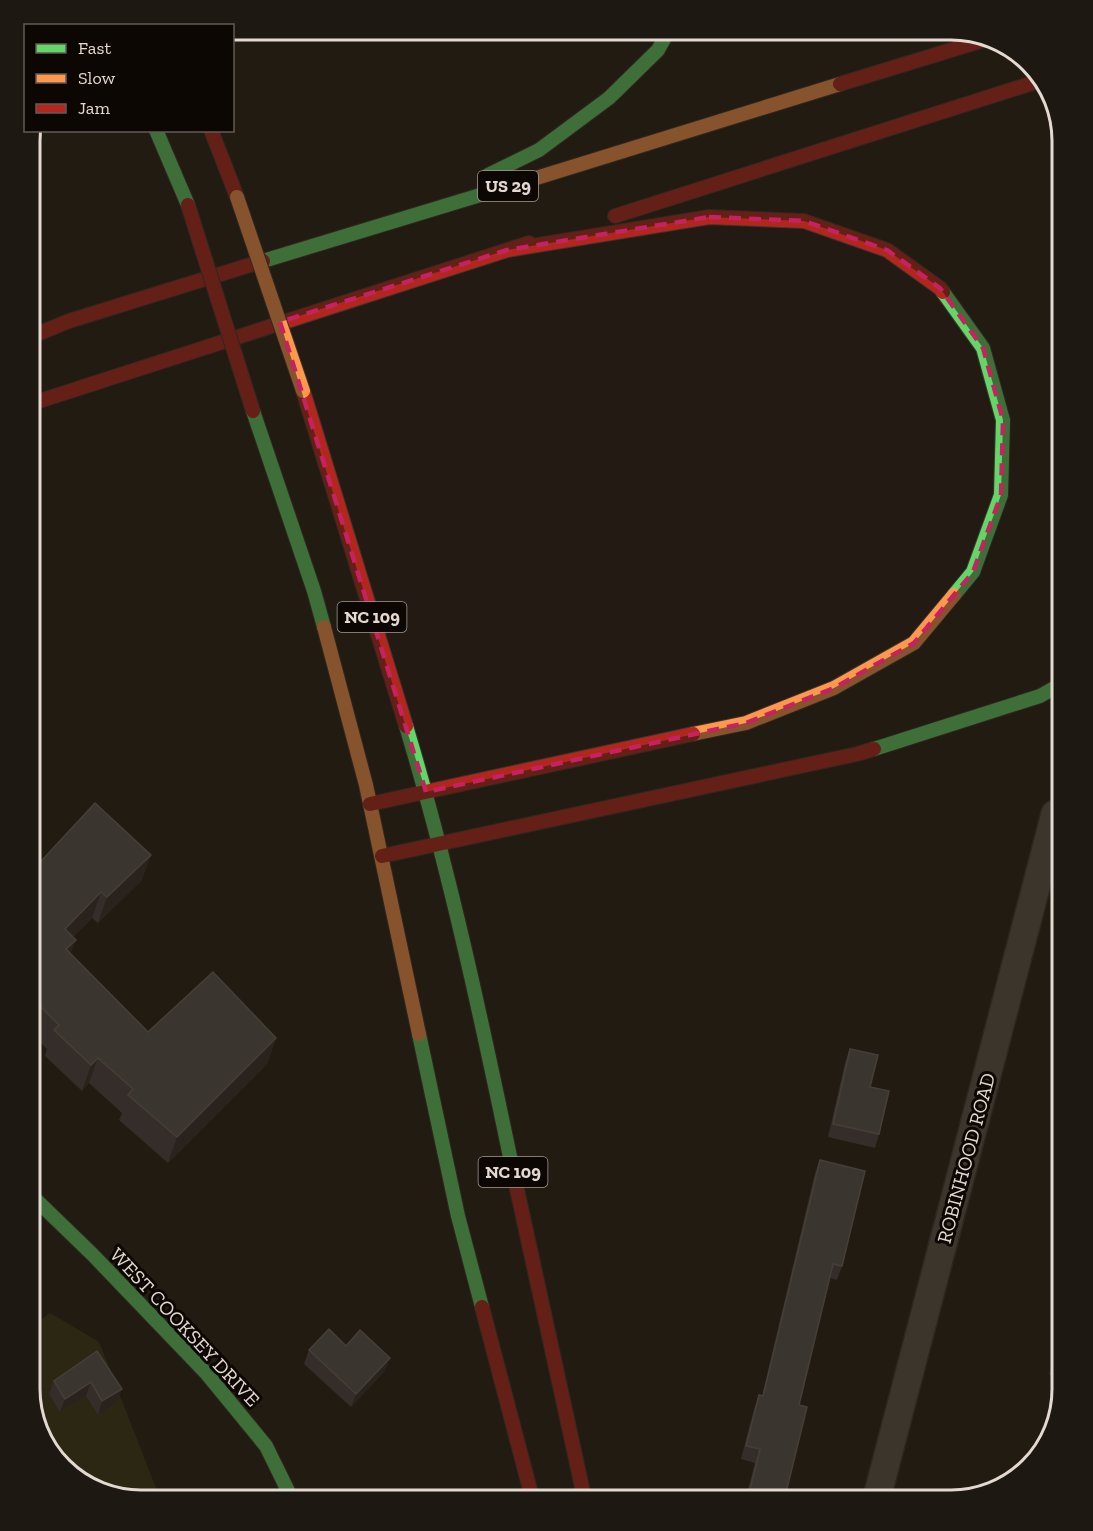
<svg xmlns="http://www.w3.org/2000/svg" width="1093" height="1531" viewBox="0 0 1093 1531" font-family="'Zilla Slab',serif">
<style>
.green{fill:#363716}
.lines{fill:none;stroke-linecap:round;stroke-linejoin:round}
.street-casing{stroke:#3c362f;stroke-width:30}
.fast-casing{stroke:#3c362f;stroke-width:16}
.slow-casing{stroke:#3c362f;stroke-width:16}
.jam-casing{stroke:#3c362f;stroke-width:16}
.street{stroke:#59554d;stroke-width:27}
.fast{stroke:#63d668;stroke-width:14}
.slow{stroke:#ff974d;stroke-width:14}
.jam{stroke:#b3261e;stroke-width:14}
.slow-bridge-casing{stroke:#3c362f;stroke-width:16;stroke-linecap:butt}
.jam-bridge-casing{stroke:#3c362f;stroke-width:16;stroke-linecap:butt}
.slow-bridge{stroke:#ff974d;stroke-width:14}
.jam-bridge{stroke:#b3261e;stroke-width:14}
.wall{fill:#4a4445}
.shaded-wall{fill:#332d2a}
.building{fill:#5a5454;stroke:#706967;stroke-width:1.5}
.marked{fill:none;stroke:#c42261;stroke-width:4.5;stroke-dasharray:12 8;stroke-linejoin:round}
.labels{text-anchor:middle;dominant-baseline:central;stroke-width:6;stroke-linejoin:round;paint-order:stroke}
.shield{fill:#0d0703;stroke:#a49a93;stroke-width:1.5}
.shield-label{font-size:18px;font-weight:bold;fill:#e4d9d1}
.street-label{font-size:20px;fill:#e4d9d1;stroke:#0d0703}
.rim{fill:none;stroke:#e4d9d1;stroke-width:3}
</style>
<rect width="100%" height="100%" fill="#231b13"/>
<!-- green -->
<path class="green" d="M50 1313 99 1342 161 1501H135L86 1486 45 1445 30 1389V1328Z"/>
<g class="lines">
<defs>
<path id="street" d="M876 1501 1055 814"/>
<path id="fast" d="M156 130 188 205
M488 175 539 150 609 98 658 50 669 30
M263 261 533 179
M943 292 983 348 1003 420 1001 495 973 572 954 595
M253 411 314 591 324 627
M406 726C450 872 482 1022 513 1171
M874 749 1040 696 1063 683
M419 1034 458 1216 482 1307
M30 1194 93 1255 207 1374 266 1446 293 1501"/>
<path id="slow" d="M533 179 840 84
M324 627 366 785 419 1034
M693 734 746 723 834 688 914 643 954 595"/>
<path id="jam" d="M840 84 987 39
M211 130 237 197
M615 216 1042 80
M507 250 709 217 804 221 887 250 940 288 943 292
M30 337 69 321 263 261
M303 391 406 726
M30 404 529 243
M370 804 693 734
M382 856 857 754 874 749
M513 1171 585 1501
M482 1307 533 1501"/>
</defs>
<!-- street casing -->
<use href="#street" class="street-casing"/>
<!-- fast casing -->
<use href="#fast" class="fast-casing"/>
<!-- slow casing -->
<use href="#slow" class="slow-casing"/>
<!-- jam casing -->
<use href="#jam" class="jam-casing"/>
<!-- street -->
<use href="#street" class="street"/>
<!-- fast -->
<use href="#fast" class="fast"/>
<!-- slow -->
<use href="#slow" class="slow"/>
<!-- jam -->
<use href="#jam" class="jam"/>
<defs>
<path id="slow-bridge" d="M237 197 303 391"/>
<path id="jam-bridge" d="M188 205 253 411"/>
</defs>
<!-- slow-bridge casing -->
<use href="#slow-bridge" class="slow-bridge-casing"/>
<!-- jam-bridge casing -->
<use href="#jam-bridge" class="jam-bridge-casing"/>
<!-- slow-bridge -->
<use href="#slow-bridge" class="slow-bridge"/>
<!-- jam-bridge -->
<use href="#jam-bridge" class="jam-bridge"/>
</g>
<!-- wall -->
<path class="wall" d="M151 855 141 881 98 923 92 918 73 937 70 954 148 1032 276 1038 267 1064 168 1163 119 1120 122 1113 89 1083 82 1091 45 1056 47 1049 30 1032V873Z
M850 1049 870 1087 879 1134 875 1148 828 1137 845 1063Z
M820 1160 842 1266 837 1280 830 1278 799 1405 784 1501H745L755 1463 741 1459 754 1409 759 1395 762 1396 815 1173Z
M1063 1320V1379L1049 1375Z
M309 1350 385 1371 351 1407 304 1364Z
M97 1351 117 1403 98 1415 86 1396 60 1412 49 1394 54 1381Z"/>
<!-- shaded-wall -->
<path class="shaded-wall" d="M151 855 141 881 98 923 107 897Z
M101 892 92 918 55 955 65 929Z
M76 940 66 966V949Z
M276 1038 267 1064 168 1163 177 1137Z
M98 1058 89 1083 82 1091 91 1065Z
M390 1358 385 1371 351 1407 356 1394Z
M91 1382 86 1396 60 1412 65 1399Z
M122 1389 117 1403 98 1415 102 1401Z"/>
<!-- building -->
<path class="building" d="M95 803 151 855 107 897 101 892 65 929 76 940 66 949 148 1032 213 972 276 1038 177 1137 128 1095 133 1089 98 1058 91 1065 54 1030 59 1025 30 996V873Z
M850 1049 878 1055 870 1087 889 1091 879 1134 833 1124Z
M820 1160 865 1171 842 1266 833 1264 799 1405 807 1407 784 1501H747L760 1449 746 1446 759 1395 763 1396Z
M1063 1326V1364L1054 1361Z
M329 1329 346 1346 360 1330 390 1358 356 1394 309 1350Z
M97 1351 122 1389 102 1401 91 1382 65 1399 54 1381Z"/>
<!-- marked area -->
<path d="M0 0H1093V1531H0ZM709 217 804 221 887 250 940 288 983 348 1003 420 1001 495 973 572 914 643 834 688 746 723 426 792 280 322 507 250Z" fill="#231b13" fill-opacity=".55" fill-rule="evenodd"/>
<path class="marked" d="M709 217 804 221 887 250 940 288 983 348 1003 420 1001 495 973 572 914 643 834 688 746 723 426 792 280 322 507 250Z"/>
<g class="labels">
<!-- shield labels -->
<g class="shield">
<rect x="478" y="171" width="60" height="30" rx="4.5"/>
<rect x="337.5" y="602" width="69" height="30" rx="4.5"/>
<rect x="478.5" y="1157" width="69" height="30" rx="4.5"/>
</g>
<g class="shield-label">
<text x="508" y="186">US 29</text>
<text x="372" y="617">NC 109</text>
<text x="513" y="1172">NC 109</text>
</g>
<!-- street labels -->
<g class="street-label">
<text transform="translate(966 1158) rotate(-75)">ROBINHOOD ROAD</text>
<text transform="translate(185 1327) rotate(47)">WEST COOKSEY DRIVE</text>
</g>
</g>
<!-- crop -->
<path d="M0 0H1093V1531H0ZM141 40H951A101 101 0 0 1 1052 141V1389A101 101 0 0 1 951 1490H141A101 101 0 0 1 40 1389V141A101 101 0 0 1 141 40Z" fill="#1e1813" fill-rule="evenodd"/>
<path class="rim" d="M141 40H951A101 101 0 0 1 1052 141V1389A101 101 0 0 1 951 1490H141A101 101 0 0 1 40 1389V141A101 101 0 0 1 141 40Z"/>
<!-- legend -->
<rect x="24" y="24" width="210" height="108" fill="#0d0703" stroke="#635b55" stroke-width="1.5"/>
<rect x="36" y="44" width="30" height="9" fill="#63d668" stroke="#635b55" stroke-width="1.5"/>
<text x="78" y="54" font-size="18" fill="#e4d9d1">Fast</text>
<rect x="36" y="74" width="30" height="9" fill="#ff974d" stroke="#635b55" stroke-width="1.5"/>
<text x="78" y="84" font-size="18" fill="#e4d9d1">Slow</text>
<rect x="36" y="104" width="30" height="9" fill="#b3261e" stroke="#635b55" stroke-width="1.5"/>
<text x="78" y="114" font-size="18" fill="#e4d9d1">Jam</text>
</svg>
